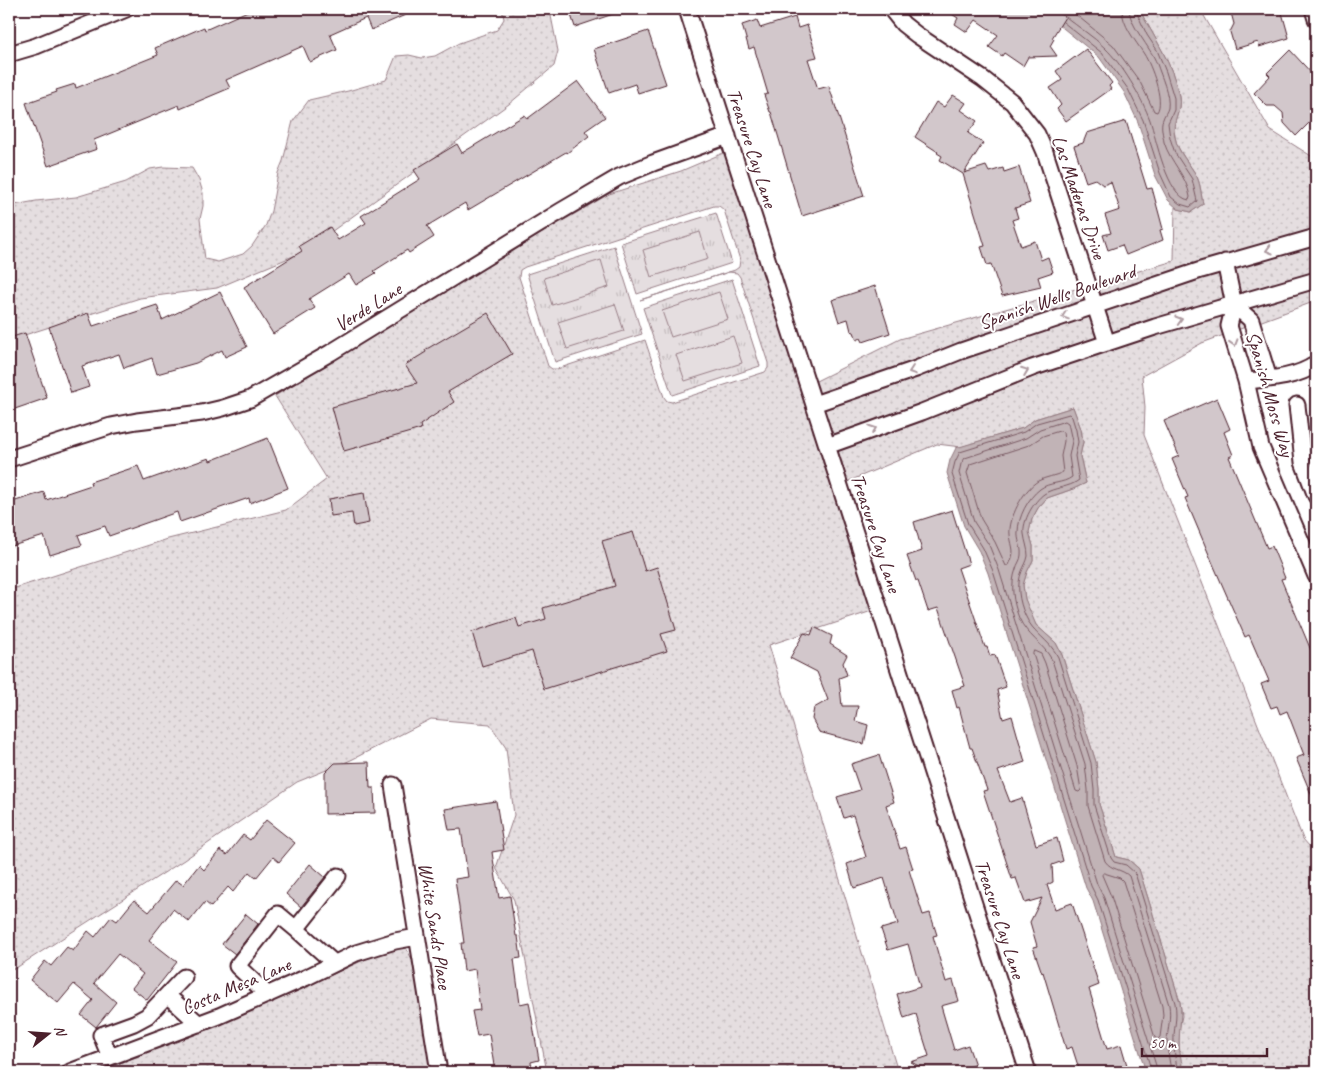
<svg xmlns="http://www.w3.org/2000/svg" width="1325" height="1081" viewBox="0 0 1325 1081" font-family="Caveat,sans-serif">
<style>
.grass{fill:url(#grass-dots);stroke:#987e86;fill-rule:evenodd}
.park{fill:url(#park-tufts);stroke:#987e86}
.pitch{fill:#e5dee0;stroke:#987e86}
.water{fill:#c1b3b6;stroke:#91787e}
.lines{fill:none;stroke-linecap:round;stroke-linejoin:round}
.shore{stroke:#7a5a63;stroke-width:1}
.building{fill:#d2c7cb;stroke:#4a1f2b}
.minor-casing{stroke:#4a1f2b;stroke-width:19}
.minor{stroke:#fff;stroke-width:15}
.oneway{stroke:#ae9aa0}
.labels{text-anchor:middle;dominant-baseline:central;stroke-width:4;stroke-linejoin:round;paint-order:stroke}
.street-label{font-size:20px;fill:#4a1f2b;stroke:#fff}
</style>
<defs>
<pattern id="grass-dots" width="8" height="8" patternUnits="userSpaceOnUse" patternTransform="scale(1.25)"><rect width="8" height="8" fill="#e5dee0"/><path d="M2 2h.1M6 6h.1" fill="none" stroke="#c6bec0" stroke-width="1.8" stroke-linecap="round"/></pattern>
<pattern id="park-tufts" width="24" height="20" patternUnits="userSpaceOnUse" patternTransform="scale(1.25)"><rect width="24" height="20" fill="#e5dee0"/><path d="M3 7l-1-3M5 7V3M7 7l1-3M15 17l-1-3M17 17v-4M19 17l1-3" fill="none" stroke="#c6bec0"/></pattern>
</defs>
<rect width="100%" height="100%" fill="#fff"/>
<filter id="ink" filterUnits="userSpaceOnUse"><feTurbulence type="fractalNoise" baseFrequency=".02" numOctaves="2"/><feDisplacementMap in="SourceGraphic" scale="10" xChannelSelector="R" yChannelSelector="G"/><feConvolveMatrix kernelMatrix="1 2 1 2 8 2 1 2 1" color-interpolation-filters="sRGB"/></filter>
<g filter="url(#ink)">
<!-- grass -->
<path class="grass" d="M502 9H548L550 11 558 51 554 66 509 104 303 252 217 288 140 298 9 340V206L36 201 76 197 126 182 150 169 163 167 192 168 199 180 203 193V206L200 219 205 259 218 262 243 254 252 246 266 225 271 211 278 173 283 161 293 121 309 100 348 91 386 80 396 56 409 55 422 58 435 56 459 43 497 30 504 19Z
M1139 9H1200L1270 130 1316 159V301L1202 343 1142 376 1145 407 1144 435 1303 839 1316 854V1072H1181L1179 1044V1029L1182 1016 1180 1002 1139 869 1129 860 1116 857 1099 804V789L1096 762 1062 655 1056 643 1036 625 1029 612 1025 599 1023 585 1027 572 1033 560V546L1029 532 1032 519 1038 508 1047 498 1073 489 1086 483 1080 456 1083 442 1081 429 1073 407 1035 419 1023 428 961 447 937 444 842 484 881 608 769 645 898 1072H547L514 900 496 868 514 815 506 748 490 724 431 719 351 760 297 782 184 860 16 968 9 969V590L168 539 286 510 327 479 275 396 528 241 609 194 681 171 728 151 808 385 900 339 1174 261 1175 207 1178 209 1191 212 1203 204C1201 195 1201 185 1197 177 1190 163 1178 153 1175 137 1171 119 1182 113 1179 96 1173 64 1154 37 1139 9ZM714 206H719L724 210 740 260 739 267 735 270 640 300 729 272 737 273 740 277 768 363V368L765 372 672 402 667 401 664 397 645 340 557 369H552L548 366 519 277 520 270 525 267Z
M403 942 416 967 438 1072H98L257 1009Z"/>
<!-- park -->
<path class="park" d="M716 213 732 263 637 294 621 243Z
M614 246 642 334 555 362 527 274Z
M732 279 760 366 672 395 643 308Z"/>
<!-- pitch -->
<path class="pitch" d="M700 232 708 259 651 277 643 250Z
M601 260 609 287 552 305 544 278Z
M719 292 728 319 671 337 662 311Z
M615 304 624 331 567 349 558 322Z
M733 336 742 363 685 381 676 355Z"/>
<!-- water -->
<path class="water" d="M1036 9H1139C1154 37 1173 64 1179 96 1182 113 1171 119 1175 137 1178 154 1190 163 1197 177 1201 186 1201 195 1203 204L1191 212 1178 209 1168 200 1155 175 1138 122 1124 92 1099 57 1053 20Z
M1073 407 1081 429 1083 442 1080 456 1086 483 1073 489 1047 498 1038 508 1032 519 1029 532 1033 546V560L1027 572 1023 585 1025 599 1036 625 1056 643 1062 655 1096 762 1099 789V804L1116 857 1129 860 1139 869 1180 1002C1183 1019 1177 1036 1180 1053 1181 1059 1183 1067 1181 1072H1149L1145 1069 1093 901 1086 888 988 573 979 551 964 526 947 473 950 460 956 448 1023 428 1035 419Z"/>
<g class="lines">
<!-- shore -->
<path class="shore" d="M1069 9 1113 45 1140 82 1154 111 1157 112C1165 101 1151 65 1144 54 1135 40 1122 25 1122 9
M1066 17C1079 28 1093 36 1105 48 1122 64 1142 98 1150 120 1156 138 1167 197 1189 200L1190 197C1187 176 1170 162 1164 142 1163 135 1160 125 1163 119 1164 115 1167 112 1168 108 1170 95 1161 76 1157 64 1150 46 1130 27 1129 9
M1063 22 1102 53 1128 89 1143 120 1160 173 1171 197 1180 204 1190 207 1197 201 1192 179 1175 153 1170 138 1168 123 1174 110V98L1166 72 1157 50 1147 35 1135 9
M1060 431 1063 432 1064 441 1061 456 1063 472C1056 476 1045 477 1038 481 1023 490 1008 519 1010 535 1012 549 1016 551 1009 565L1006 566 995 542 981 519 967 473 970 464 1029 445 1043 436Z
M1034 651 1041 654 1045 663 1077 766 1081 790 1079 792 1076 791 1070 772 1033 654Z
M1104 873 1120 878 1123 881 1162 1006 1163 1015 1160 1037 1158 1039 1155 1038 1111 896 1102 875Z
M1152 1072 1098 900 1091 886 993 571 983 548 968 524 952 474 955 462 960 452 1024 432 1037 423 1069 414 1072 417 1076 430 1078 442 1075 456 1079 480C1069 488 1054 487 1044 494 1034 501 1022 521 1024 534 1025 542 1028 548 1028 556 1027 562 1024 566 1022 571 1016 585 1019 601 1025 615 1033 634 1049 639 1058 657L1091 763 1094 790V805L1111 858 1114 862 1126 865 1135 873 1175 1003C1178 1019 1173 1029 1174 1044 1174 1053 1176 1063 1178 1072
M1158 1072 1104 898 1097 884 999 570 989 545 974 522 959 473 961 464 965 458 1026 438 1040 429 1065 421 1068 423 1072 441 1069 456 1072 477C1063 484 1049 482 1040 489 1028 498 1018 517 1018 532 1017 540 1022 547 1021 555 1021 560 1017 564 1016 569 1010 585 1013 602 1019 618 1027 636 1043 643 1052 660L1085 764 1088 790V806L1105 861C1111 870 1122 869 1129 876L1169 1005C1171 1017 1168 1028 1167 1040 1167 1051 1170 1062 1171 1072"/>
</g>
<!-- building -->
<path class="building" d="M252 9H419L371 30 366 18 330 34 337 50 310 62 303 46 226 80 230 88 180 109 179 105 94 140 97 149 48 166 26 103 57 92 56 90 75 84 76 88 158 55 155 48 204 27 205 30Z
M569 9H621L622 11 575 27Z
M944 9H1052L1065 17 1052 38 1054 39 1050 46 1057 56 1028 57 1023 66 1004 53 1002 56 989 47 998 35 976 20 967 32 955 24 958 18Z
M1230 9H1281L1289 38 1259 47 1258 42 1235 49 1230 32 1234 24Z
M795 17 798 28 807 25 817 57 808 59 818 89 829 86 864 196 802 216 771 112H770L764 95 768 94 754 47 749 49 742 25 757 20 760 28Z
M648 31 666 84 638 93 635 84 609 93 594 49Z
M1086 49 1112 83 1109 86 1111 89 1066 121 1057 109 1061 105 1050 88 1062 80 1056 71Z
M1290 50 1316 78V116L1296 136 1284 123 1283 113 1275 106H1267L1254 93 1270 76 1267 73Z
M578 81 605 117 585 131 589 136 567 153 566 152 468 210 465 203 427 226 434 237 409 253 407 250 374 271 376 273 356 285 349 274 309 299 315 308 273 334 244 287 302 251 299 246 330 227 338 240 366 223 361 216 420 179 414 170 457 144 462 153 525 115 527 119Z
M953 95 966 103 961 110 977 121 968 133 983 143 964 173 986 166 989 172 1003 168 1004 172 1019 167 1030 203 1015 208 1018 218 1012 220 1021 246 1035 241 1041 260 1048 257 1053 272 1038 277 1041 287 1002 296 991 264 987 265 981 247 985 246 963 174 940 160 942 156 937 153 938 152 915 137 936 102 944 107Z
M1126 121 1147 189 1152 188 1163 229 1160 230 1163 240 1126 255 1122 245 1108 250 1103 235 1111 233 1105 215 1120 210 1111 182 1103 185 1095 179 1086 182 1074 146 1083 143 1087 133Z
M875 286 890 333 863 342 861 338 857 340 854 332 851 331 848 319 839 322 832 300Z
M220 292 247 347 225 357 222 350 196 363 157 374 152 358 124 368 119 354 82 366 89 387 71 393 49 327 88 313 93 326 157 305 162 320Z
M488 313 512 354 448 392 454 402 420 425 421 429 344 451 332 407 417 383 405 365 426 352 425 350Z
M25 333 47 398 9 411V338Z
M1217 398 1230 429 1224 432 1233 455 1229 457 1267 548 1272 546 1285 578 1281 579 1316 662V806L1296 758 1304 755 1287 711 1280 714 1277 706 1271 708 1261 684 1269 681 1249 635 1245 637 1213 564 1185 498 1188 497 1172 459 1179 456 1164 421Z
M268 438 288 488 250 503 249 498 180 522 177 512 109 536 105 526 78 535 82 545 50 555 44 536 9 547V503L44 492 46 500 91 485 90 482 138 466 144 481 209 458 210 461Z
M364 493 369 523 354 526 352 513 331 516 329 499Z
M952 510 969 564 958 568 985 647H987L990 656 995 655 1006 687 997 690 1003 719 1012 716 1025 762 998 771 1010 802 1022 798 1036 845 1057 838 1063 861 1052 865 1053 882 1047 885 1055 909 1072 903 1099 985 1089 989 1107 1049 1121 1045 1129 1072H1080L1072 1047 1066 1049 1043 972 1042 973 1033 947 1037 946 1030 922 1042 898 1025 903 1016 878 1012 879 983 791 987 790 972 748H970L959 707 957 708 952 690 965 686 938 608 928 611 918 581H916L907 556 922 551 914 522Z
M633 532 645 571 657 567 676 630 661 634 667 651 544 689 532 651 482 666 472 632 516 618 519 627 546 619 543 608 615 586 602 541Z
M814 627 832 636 830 644 847 655 843 663 847 675 839 678 842 706H858L855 721 868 725 864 744 819 732 812 719 814 708 828 700 817 672 790 658 804 633 811 635Z
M879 755 894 802 886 805 900 849 906 847 913 869 909 870 923 915 930 913 937 935 933 936 946 982 953 980 959 1001 941 1006 954 1050 968 1045 975 1065 950 1072H930L911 1062 929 1056 916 1014 904 1018 897 994 920 987 908 944 888 950 881 929 898 924 884 878 854 888 847 864 866 857 853 815 844 818 837 797 860 790 851 764Z
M369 762 370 788H374L375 813 325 814V773L335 763Z
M496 801 504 850 492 852 499 898 510 896 516 936H518L521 958 514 959 520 1004 529 1002 539 1060 531 1062 532 1072H495L489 1034 477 1036 472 1011 480 1010 475 969 464 971 461 943H464L455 879 468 877 461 829 449 830 445 809Z
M266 820 295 843 279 862 273 857 256 878 249 872 233 892 228 887 211 907 205 902 189 922 173 909 149 940 177 962 147 1000 132 988 143 974 118 954 94 983 116 1002 96 1027 81 1015 93 1000 74 984 58 1003 30 980 45 961 51 966 67 947 73 951 88 931 95 937 111 917 117 921 134 900 149 912 176 880 183 885 199 865 204 870 220 850 227 855 243 835 250 840Z
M310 864 325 877 301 907 286 894Z
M246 914 258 924 235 954 222 944Z"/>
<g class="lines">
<defs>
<path id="minor" d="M687 9 1028 1072
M891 9 903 24 917 35 983 79 1012 102 1037 134 1045 152 1107 343
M1313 9 1316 19
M9 54 36 46 126 9
M1225 262 1234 305 1229 326 1246 381 1261 447 1316 576
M1234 305 1251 320 1269 379
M1246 381C1270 379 1296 378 1316 364
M814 404 916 369 961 351 1201 270 1316 237
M1297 405 1303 462 1316 496
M827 446 922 412 1032 368 1155 327 1316 280
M9 459 111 426 137 421 202 413 223 408 250 399 330 353 561 211 619 177 653 163 728 136
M393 785 439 1072
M296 929 334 963
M167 995 199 1024
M268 995 237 966 278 914 296 929 338 876
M110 1057 101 1035 134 1023 147 1016 184 977
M70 1072 219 1016 305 978 356 953 395 941 417 937"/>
</defs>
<!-- minor casing -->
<use href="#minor" class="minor-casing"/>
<!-- minor -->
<use href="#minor" class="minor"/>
</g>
<!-- one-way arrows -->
<defs><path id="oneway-chevron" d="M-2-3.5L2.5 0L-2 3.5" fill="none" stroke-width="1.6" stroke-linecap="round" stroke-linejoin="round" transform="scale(1.25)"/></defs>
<g class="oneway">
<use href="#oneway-chevron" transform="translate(1269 250) rotate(164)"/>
<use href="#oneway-chevron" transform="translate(1065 316) rotate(161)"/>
<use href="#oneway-chevron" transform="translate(1179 320) rotate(-16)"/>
<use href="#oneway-chevron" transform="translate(1234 343) rotate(73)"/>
<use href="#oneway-chevron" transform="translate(912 371) rotate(161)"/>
<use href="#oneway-chevron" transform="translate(1025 371) rotate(-21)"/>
<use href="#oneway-chevron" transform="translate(873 429) rotate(-20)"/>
</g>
</g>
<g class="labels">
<!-- street labels -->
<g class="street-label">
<text transform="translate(752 148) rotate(72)">Treasure Cay Lane</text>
<text transform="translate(1079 197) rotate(71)">Las Maderas Drive</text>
<text transform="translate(1057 297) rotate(-19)">Spanish Wells Boulevard</text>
<text transform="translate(368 307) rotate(-32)">Verde Lane</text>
<text transform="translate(1270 394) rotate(74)">Spanish Moss Way</text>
<text transform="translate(876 533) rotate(72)">Treasure Cay Lane</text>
<text transform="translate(1000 919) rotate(72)">Treasure Cay Lane</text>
<text transform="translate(435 926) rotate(81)">White Sands Place</text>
<text transform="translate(236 986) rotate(-23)">Costa Mesa Lane</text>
</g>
</g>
<!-- margin -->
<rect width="1325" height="1081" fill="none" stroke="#fff" stroke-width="30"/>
<rect x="15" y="15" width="1295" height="1051" fill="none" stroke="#4a1f2b" stroke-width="2" filter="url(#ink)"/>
<!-- north arrow -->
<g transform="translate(48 1034) rotate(73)" stroke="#ffffff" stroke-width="4" paint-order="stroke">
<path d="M0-4L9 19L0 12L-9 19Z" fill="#4a1f2b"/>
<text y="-8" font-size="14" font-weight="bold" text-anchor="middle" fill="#4a1f2b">N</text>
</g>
<!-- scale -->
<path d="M1142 1048v8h125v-8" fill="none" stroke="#4a1f2b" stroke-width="2.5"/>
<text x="1150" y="1048" font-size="15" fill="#4a1f2b" stroke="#ffffff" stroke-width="4" paint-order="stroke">50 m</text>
</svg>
